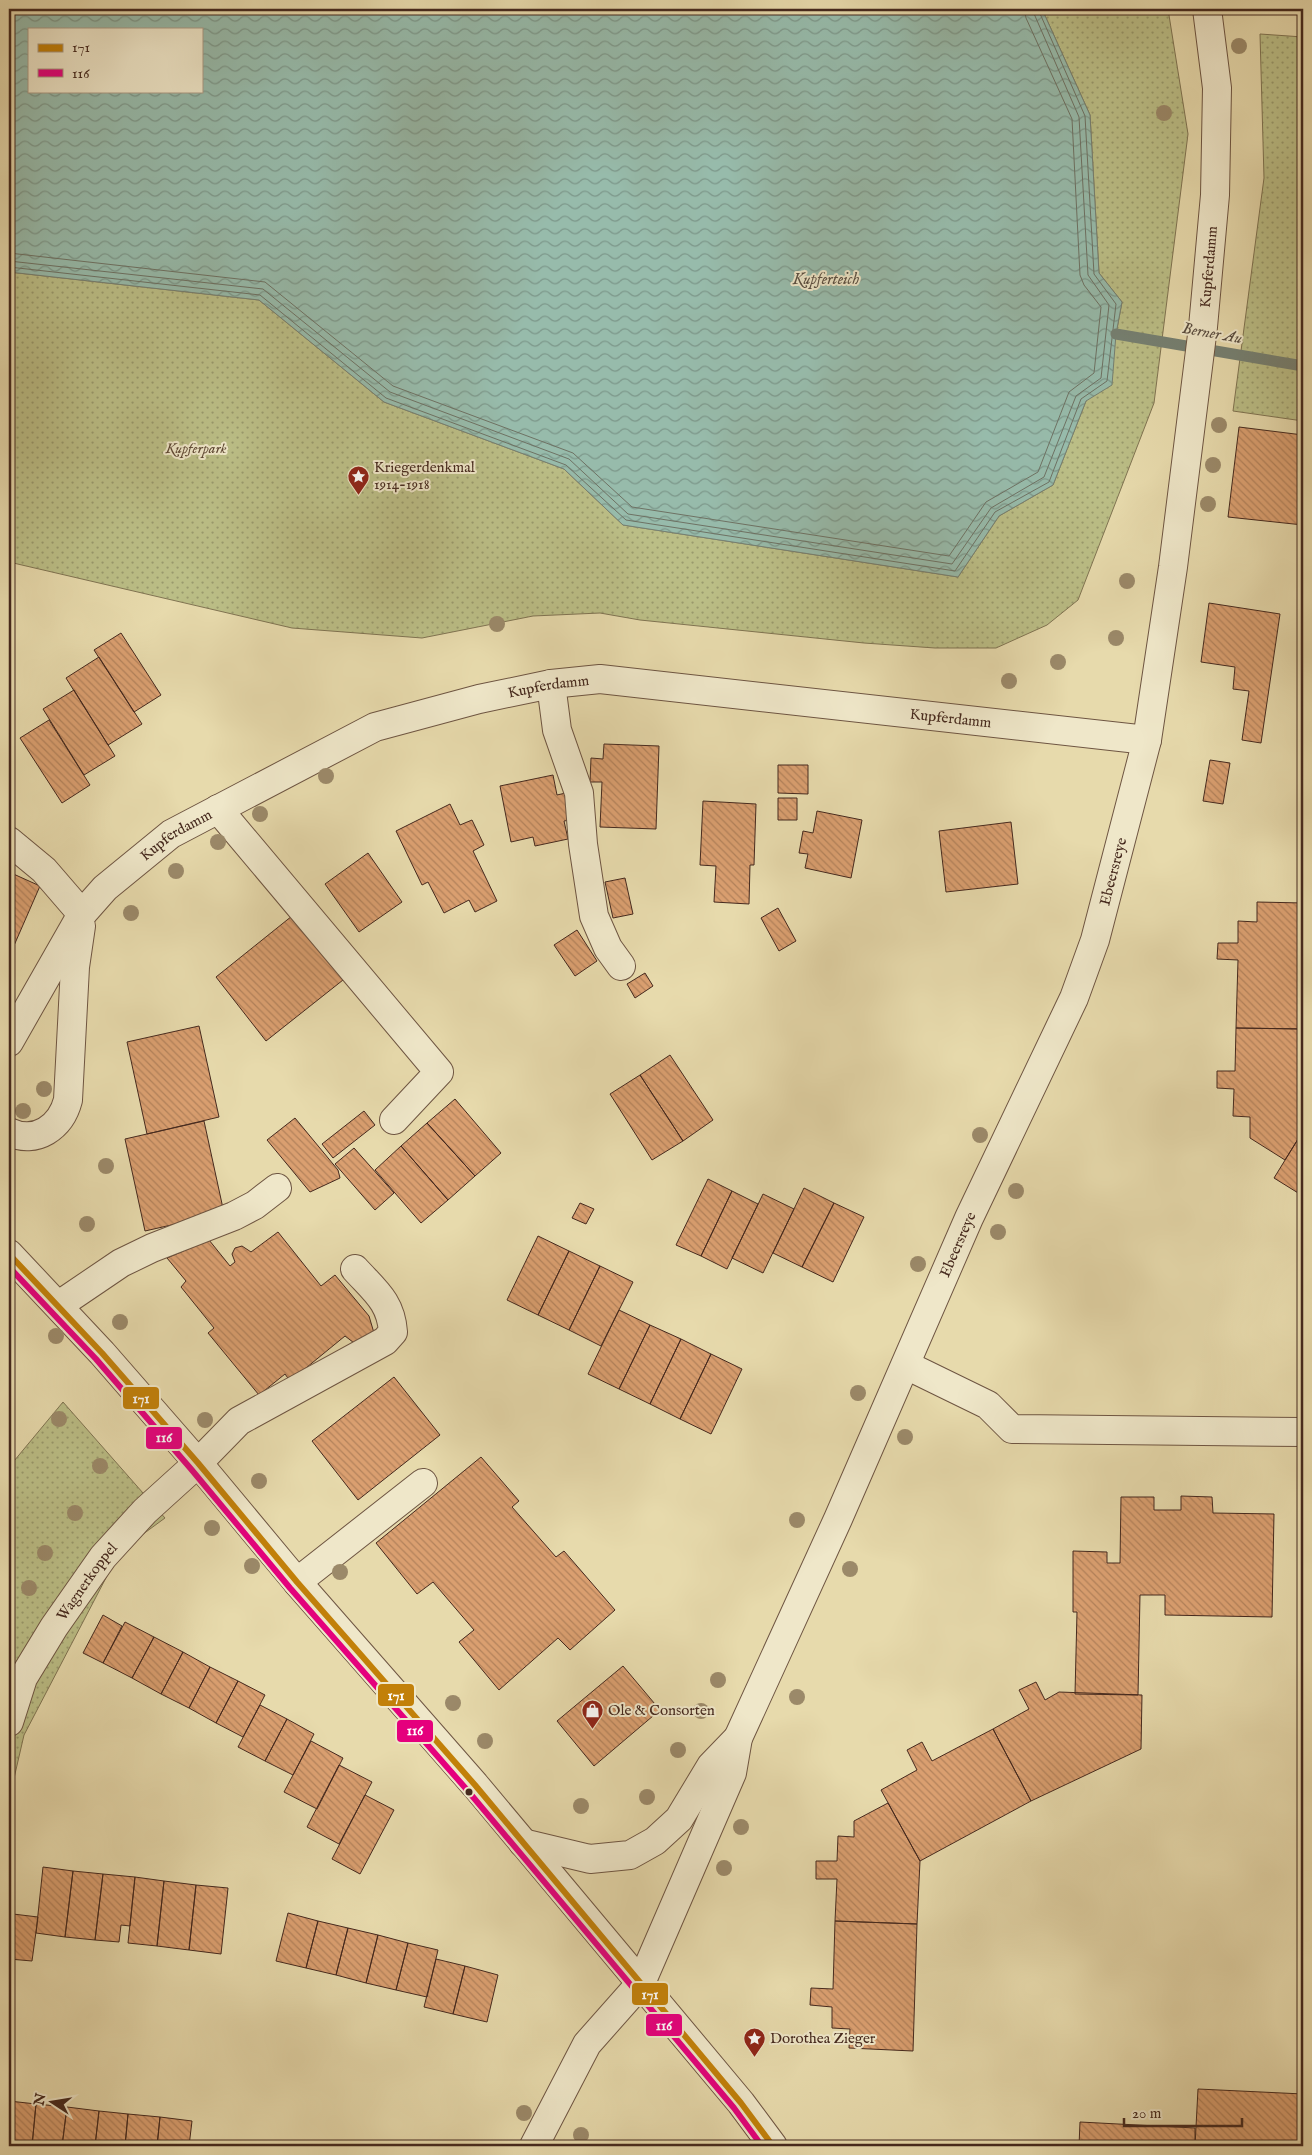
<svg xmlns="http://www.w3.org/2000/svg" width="1312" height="2155" viewBox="0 0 1312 2155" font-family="'IM FELL English',serif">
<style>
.park{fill:url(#park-dots);stroke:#807452}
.water{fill:url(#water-waves);stroke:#768173;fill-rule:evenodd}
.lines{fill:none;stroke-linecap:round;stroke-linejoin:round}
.shore{stroke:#6e7264;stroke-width:1}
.stream{stroke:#768173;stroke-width:11}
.building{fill:url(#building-back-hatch);stroke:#45291e}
.minor-casing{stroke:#6e5542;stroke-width:30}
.minor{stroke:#efe7c9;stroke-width:28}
.bus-1-casing{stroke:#efe7c9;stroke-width:10}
.bus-2-casing{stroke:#efe7c9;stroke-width:10}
.bus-1{stroke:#c28009;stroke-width:6}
.bus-2{stroke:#e5007d;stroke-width:6}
.tree{fill:#9b8969}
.bus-dot{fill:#45291e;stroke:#efe7c9;stroke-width:2}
.labels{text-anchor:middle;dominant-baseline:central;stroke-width:4;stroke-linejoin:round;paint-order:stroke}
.street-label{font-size:15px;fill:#45291e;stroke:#efe7c9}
.park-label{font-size:15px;font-style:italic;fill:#5d4733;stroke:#efe7c9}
.poi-label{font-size:15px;fill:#45291e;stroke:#efe7c9;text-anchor:start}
.water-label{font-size:16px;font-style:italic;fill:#5a4e41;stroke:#efe7c9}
.line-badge{stroke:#efe7c9;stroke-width:2}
.badge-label{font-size:14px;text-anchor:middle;font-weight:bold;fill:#fff}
</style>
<defs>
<pattern id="park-dots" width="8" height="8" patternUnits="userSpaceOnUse" patternTransform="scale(1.25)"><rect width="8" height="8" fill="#bbbe86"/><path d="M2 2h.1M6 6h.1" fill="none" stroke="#9a9a6d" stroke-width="1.8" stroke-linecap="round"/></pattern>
<pattern id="water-waves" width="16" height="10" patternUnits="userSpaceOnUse" patternTransform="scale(1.25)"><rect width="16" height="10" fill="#97bbab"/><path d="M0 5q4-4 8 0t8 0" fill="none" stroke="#7d988b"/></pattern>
<pattern id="building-back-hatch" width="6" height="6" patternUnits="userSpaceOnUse" patternTransform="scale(1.25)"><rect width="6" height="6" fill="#da9f70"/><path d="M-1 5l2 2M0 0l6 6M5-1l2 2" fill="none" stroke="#b3825b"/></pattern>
</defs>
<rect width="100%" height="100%" fill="#e7daac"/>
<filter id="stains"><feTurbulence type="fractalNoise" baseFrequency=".004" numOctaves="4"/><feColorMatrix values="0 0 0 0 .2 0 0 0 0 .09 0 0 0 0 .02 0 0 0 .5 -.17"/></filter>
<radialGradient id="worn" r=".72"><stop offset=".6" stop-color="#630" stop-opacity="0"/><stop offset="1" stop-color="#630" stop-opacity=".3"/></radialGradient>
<!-- park -->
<path class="park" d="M1042 9H1168L1188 134 1154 403 1078 600 1047 625 996 648H935L864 643 640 620 600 613 533 616 422 638 292 628 9 562V272L259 300 384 402 564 469 623 525 958 577 999 516 1053 485 1086 401 1116 334 1122 302 1099 273 1090 115Z
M1260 34 1303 37V421L1233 411 1264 178Z
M63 1402 165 1518 120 1551 24 1735 9 1800V1467Z"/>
<!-- water -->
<path class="water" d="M9 9H1042L1090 115 1099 273 1122 302 1116 334 1112 385 1086 401 1053 485 999 516 958 577 623 525 564 469 384 402 259 300 9 272ZM29 29H201V91H29Z"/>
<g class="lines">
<!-- shore -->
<path class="shore" d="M9 253 265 282 393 386 573 453 632 507 949 556 986 502 1038 472 1069 392 1094 373 1101 307 1084 285 1080 275 1072 119 1026 18 1024 9
M9 261 263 289 390 392 569 459 628 514 952 564 991 508 1044 477 1076 396 1101 378 1109 305 1088 275 1079 117 1032 9
M9 267 260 295 386 398 566 465 626 520 955 571 995 512 1049 482 1081 399 1107 381 1116 304 1094 274 1085 116 1038 9"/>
<!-- stream -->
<path class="stream" d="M1116 334 1303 366"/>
</g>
<!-- building -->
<path class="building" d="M1239 427 1303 435V525L1228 517Z
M1209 603 1280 614 1261 743 1242 740 1249 691 1233 689 1235 667 1201 662Z
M121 633 161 695 134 712 94 650Z
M99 657 142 724 108 745 66 678Z
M74 690 115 756 84 775 43 709Z
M49 720 90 785 62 803 20 738Z
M604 744 659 746 656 829 600 827 602 782H590L591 758 603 759Z
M1210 760 1230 763 1223 804 1203 801Z
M778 765H808V794L778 793Z
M553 775 557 795 570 792 576 819 564 821 568 839 535 846 533 837 511 842 500 786Z
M778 798H797V820H778Z
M703 801 756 804 754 865H750L749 904 714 902 716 866 700 865Z
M450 804 460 825 472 820 484 845 473 851 497 901 475 912 469 900 444 913 428 882 422 885 396 831Z
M817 811 862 820 851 878 805 868 808 854 799 853 803 831 813 833Z
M1011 822 1018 884 946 892 939 831Z
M368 853 402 902 359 932 325 884Z
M9 872 40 886 9 957Z
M625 878 633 914 613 918 605 882Z
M1257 902 1303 903V1029L1236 1028 1238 960 1217 959 1218 943H1238V921L1257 922Z
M778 908 796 941 779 951 761 918Z
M292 916 343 980 266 1041 216 977Z
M577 930 597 961 575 976 554 945Z
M645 973 653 986 635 998 627 984Z
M199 1026 219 1117 147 1134 127 1042Z
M1236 1028 1303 1029V1131L1285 1160 1250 1138V1117L1233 1116 1234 1089 1217 1088V1071H1235Z
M670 1055 713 1120 683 1141 640 1075Z
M640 1075 683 1141 652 1160 610 1094Z
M455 1099 501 1153 475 1176 427 1123Z
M364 1111 375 1125 333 1158 322 1144Z
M295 1118 338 1170 340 1178 310 1192 267 1140Z
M204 1121 224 1213 145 1231 125 1139Z
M427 1123 475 1176 448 1200 401 1146Z
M1303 1131V1196L1274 1178Z
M401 1146 448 1200 421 1223 375 1170Z
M354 1148 394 1193 375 1210 335 1164Z
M708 1179 732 1191 701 1256 676 1245Z
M804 1188 834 1203 802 1267 773 1253Z
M732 1191 758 1204 727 1269 701 1256Z
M763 1194 794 1209 763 1273 732 1258Z
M580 1203 594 1209 586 1224 572 1218Z
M834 1203 864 1217 833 1282 802 1267Z
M278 1232 321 1286 335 1275 369 1316 374 1333 358 1346 345 1336 290 1381 285 1374 259 1395 208 1333 214 1328 181 1287 186 1281 167 1258 209 1240 230 1266 235 1262 232 1254 235 1248 242 1246 251 1252Z
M538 1236 569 1251 538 1315 507 1300Z
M569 1251 600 1266 569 1330 538 1315Z
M600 1266 633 1282 601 1346 569 1330Z
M619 1310 650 1325 619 1389 588 1374Z
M650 1325 681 1339 650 1404 619 1389Z
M681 1339 711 1354 680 1419 650 1404Z
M711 1354 742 1369 711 1434 680 1419Z
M394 1377 440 1435 358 1500 312 1441Z
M481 1457 519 1501 512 1507 556 1557 564 1551 615 1610 570 1650 558 1638 499 1690 459 1642 474 1630 433 1582 417 1594 376 1543Z
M1181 1496 1212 1497 1213 1513 1274 1514 1272 1617 1165 1615V1595H1140L1138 1695 1075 1694 1077 1612H1073V1551L1107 1552V1563H1120L1121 1497H1154V1510H1181Z
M103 1615 122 1626 103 1663 83 1653Z
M125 1622 154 1637 132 1678 103 1663Z
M154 1637 183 1652 161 1694 132 1678Z
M183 1652 210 1667 189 1708 161 1694Z
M623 1666 660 1710 594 1766 557 1721Z
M210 1667 238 1681 216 1723 189 1708Z
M238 1681 265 1695 243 1737 216 1723Z
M1036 1682 1045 1700 1059 1692 1142 1695 1141 1749 1031 1801 993 1729 1029 1709 1019 1690Z
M260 1705 287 1719 265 1761 238 1747Z
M287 1719 314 1734 293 1775 265 1761Z
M993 1729 1031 1801 920 1861 881 1790 917 1770 907 1750 922 1742 932 1761Z
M311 1741 343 1758 317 1809 284 1792Z
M339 1765 372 1782 339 1844 307 1827Z
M365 1795 394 1810 360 1874 332 1859Z
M888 1803 920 1861 917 1924 835 1921 837 1879H816V1861H837L838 1836 854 1837V1821Z
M43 1867 73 1871 65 1937 36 1933Z
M73 1871 103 1874 95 1940 65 1937Z
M103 1874 135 1877 130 1926 121 1925 119 1942 95 1940Z
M135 1877 164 1881 157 1946 128 1943Z
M164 1881 196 1885 189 1950 157 1946Z
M196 1885 228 1888 221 1954 189 1950Z
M288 1913 318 1921 306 1968 276 1961Z
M13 1914 38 1917 32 1961 9 1959Z
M318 1921 348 1928 336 1975 306 1968Z
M835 1921 917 1924 913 2051 849 2048 850 2029 832 2028V2007L810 2005 811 1988 833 1989Z
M348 1928 378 1935 366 1983 336 1975Z
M378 1935 408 1943 396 1990 366 1983Z
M408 1943 438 1950 427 1997 396 1990Z
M436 1959 465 1966 453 2014 424 2007Z
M465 1966 498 1975 487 2022 453 2014Z
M1198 2089 1303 2094V2146H1195Z
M9 2101 36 2104 32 2146H9Z
M36 2104 67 2107 62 2146H32Z
M67 2107 99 2111 95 2146H62Z
M99 2111 128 2114 125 2146H95Z
M128 2114 160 2117 157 2146H125Z
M160 2117 192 2121 189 2146H157Z
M1080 2122 1195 2128V2146H1079Z"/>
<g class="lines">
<defs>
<g id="minor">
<path d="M551 684 557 730 579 793 583 844 594 916 608 948 621 966"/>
<path d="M218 809 439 1072 394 1120"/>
<path d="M9 841 44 870 82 914"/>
<path id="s1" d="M9 1042 82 914 105 888 171 834 375 727 479 699 551 684 600 679 1147 740"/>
<path d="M9 1132C36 1145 61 1127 68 1100L75 967 81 926"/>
<path d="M9 1254 102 1353 198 1463 297 1582 475 1785 741 2103 773 2146"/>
<path d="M59 1305 121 1263 152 1248 234 1216 255 1205 277 1188"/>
<path d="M906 1365 988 1405 1012 1429 1303 1432"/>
<path d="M297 1582 423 1483"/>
<path id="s2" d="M9 1722 23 1678 54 1627 103 1557 145 1511 198 1463 239 1421 385 1341 393 1332C391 1302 375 1291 355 1269"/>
<path d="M523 1843 590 1859 630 1855 655 1841 679 1819 711 1766 738 1738"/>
<path id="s3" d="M534 2146 587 2044 641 1983 732 1773 738 1738 838 1519 969 1218 1074 998 1095 940 1147 740 1173 567 1203 327 1215 195 1217 88 1207 9"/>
</g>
</defs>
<!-- minor casing -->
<use href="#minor" class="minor-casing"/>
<!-- minor -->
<use href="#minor" class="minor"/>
<defs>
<path id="bus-1" d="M9 1254 102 1353 198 1463 297 1582 475 1785 741 2103 773 2146"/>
<path id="bus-2" d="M9 1267 96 1359 191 1469 290 1588 468 1791 734 2108 762 2146"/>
</defs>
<!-- bus-1 casing -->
<use href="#bus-1" class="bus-1-casing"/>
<!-- bus-2 casing -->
<use href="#bus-2" class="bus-2-casing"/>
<!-- bus-1 -->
<use href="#bus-1" class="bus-1"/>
<!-- bus-2 -->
<use href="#bus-2" class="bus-2"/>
</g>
<!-- trees -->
<g class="tree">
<circle cx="1239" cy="46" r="8"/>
<circle cx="1164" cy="113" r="8"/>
<circle cx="1219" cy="425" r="8"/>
<circle cx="1213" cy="465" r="8"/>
<circle cx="1208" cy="504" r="8"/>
<circle cx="1127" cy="581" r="8"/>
<circle cx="497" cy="624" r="8"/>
<circle cx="1116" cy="638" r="8"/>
<circle cx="1058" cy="662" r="8"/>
<circle cx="1009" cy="681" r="8"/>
<circle cx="326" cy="776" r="8"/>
<circle cx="260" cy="814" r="8"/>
<circle cx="218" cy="842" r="8"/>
<circle cx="176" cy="871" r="8"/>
<circle cx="131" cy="913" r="8"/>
<circle cx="44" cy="1089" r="8"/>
<circle cx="23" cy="1111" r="8"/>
<circle cx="980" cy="1135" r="8"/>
<circle cx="106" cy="1166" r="8"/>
<circle cx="1016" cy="1191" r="8"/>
<circle cx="87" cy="1224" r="8"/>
<circle cx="998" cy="1232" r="8"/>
<circle cx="918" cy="1264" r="8"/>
<circle cx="120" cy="1322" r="8"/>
<circle cx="56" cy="1336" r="8"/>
<circle cx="858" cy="1393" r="8"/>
<circle cx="59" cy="1419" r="8"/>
<circle cx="205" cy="1420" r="8"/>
<circle cx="905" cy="1437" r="8"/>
<circle cx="100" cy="1466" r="8"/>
<circle cx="259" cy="1481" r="8"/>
<circle cx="75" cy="1513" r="8"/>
<circle cx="797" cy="1520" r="8"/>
<circle cx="212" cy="1528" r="8"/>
<circle cx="45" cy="1553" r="8"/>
<circle cx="252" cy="1566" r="8"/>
<circle cx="850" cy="1569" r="8"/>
<circle cx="340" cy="1572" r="8"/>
<circle cx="29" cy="1588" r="8"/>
<circle cx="718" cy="1680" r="8"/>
<circle cx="797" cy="1697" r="8"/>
<circle cx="453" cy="1703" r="8"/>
<circle cx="701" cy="1711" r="8"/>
<circle cx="485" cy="1741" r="8"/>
<circle cx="678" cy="1750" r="8"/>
<circle cx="647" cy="1797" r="8"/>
<circle cx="581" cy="1806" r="8"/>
<circle cx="741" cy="1827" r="8"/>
<circle cx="724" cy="1868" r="8"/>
<circle cx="524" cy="2113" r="8"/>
<circle cx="581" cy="2135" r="8"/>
</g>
<!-- icons -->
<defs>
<symbol id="sight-pin" viewBox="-11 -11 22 30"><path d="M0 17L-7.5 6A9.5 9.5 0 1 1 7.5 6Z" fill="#8f2418" stroke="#efe7c9"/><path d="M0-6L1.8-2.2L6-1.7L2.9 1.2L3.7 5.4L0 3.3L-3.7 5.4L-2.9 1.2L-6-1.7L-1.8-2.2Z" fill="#fff"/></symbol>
<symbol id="shop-pin" viewBox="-11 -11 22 30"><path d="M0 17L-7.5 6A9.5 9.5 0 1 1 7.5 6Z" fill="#8f2418" stroke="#efe7c9"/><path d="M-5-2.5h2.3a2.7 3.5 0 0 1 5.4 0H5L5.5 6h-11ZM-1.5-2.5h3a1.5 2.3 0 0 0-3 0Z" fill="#fff"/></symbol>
</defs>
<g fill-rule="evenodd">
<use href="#sight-pin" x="346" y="464" width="25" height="34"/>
<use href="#shop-pin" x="580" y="1698" width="25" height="34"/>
<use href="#sight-pin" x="742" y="2026" width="25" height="34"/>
</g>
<!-- markers -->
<circle class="bus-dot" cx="469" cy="1792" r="4.5"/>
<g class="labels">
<!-- street labels -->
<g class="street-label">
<text stroke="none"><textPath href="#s3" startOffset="2019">Kupferdamm</textPath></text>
<text stroke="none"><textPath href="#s1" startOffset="676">Kupferdamm</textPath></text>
<text stroke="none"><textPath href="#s1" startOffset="1081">Kupferdamm</textPath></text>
<text stroke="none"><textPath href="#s1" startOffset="271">Kupferdamm</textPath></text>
<text stroke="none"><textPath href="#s3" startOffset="1406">Ebeersreye</textPath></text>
<text stroke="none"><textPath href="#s3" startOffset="1001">Ebeersreye</textPath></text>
<text stroke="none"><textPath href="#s2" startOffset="162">Wagnerkoppel</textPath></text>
</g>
<!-- park labels -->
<g class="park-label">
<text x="196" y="448">Kupferpark</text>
</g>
<!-- poi labels -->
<g class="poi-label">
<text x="374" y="467">Kriegerdenkmal<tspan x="374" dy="17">1914-1918</tspan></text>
<text x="608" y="1710">Ole &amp; Consorten</text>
<text x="770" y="2038">Dorothea Zieger</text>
</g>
<!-- water labels -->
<g class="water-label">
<text x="826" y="280">Kupferteich</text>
<text transform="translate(1212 334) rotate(10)">Berner Au</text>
</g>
</g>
<g class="line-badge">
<rect x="122" y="1386" width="38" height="24" rx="5" fill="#c28009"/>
<rect x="145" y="1426" width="38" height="24" rx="5" fill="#e5007d"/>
<rect x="377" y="1683" width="38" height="24" rx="5" fill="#c28009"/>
<rect x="396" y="1719" width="38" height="24" rx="5" fill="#e5007d"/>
<rect x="631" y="1982" width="38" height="24" rx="5" fill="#c28009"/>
<rect x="645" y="2013" width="38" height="24" rx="5" fill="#e5007d"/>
</g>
<g class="badge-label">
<text x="141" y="1403">171</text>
<text x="164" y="1442">116</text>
<text x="396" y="1700">171</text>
<text x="415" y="1735">116</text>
<text x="650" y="1999">171</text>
<text x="664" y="2030">116</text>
</g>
<!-- margin -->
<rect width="1312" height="2155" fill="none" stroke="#e7daac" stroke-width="30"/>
<rect x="10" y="10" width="1292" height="2135" fill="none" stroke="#45291e" stroke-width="2.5"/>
<rect x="15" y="15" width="1282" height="2125" fill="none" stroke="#45291e"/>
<!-- legend -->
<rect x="28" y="28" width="175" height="65" fill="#efe7c9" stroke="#ab9b85"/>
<rect x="38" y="44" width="25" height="8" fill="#c28009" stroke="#ab9b85"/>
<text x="72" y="52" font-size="15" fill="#45291e">171</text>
<rect x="38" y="69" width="25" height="8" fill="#e5007d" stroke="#ab9b85"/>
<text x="72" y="78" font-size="15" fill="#45291e">116</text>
<!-- north arrow -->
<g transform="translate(52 2102) rotate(282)" stroke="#efe7c9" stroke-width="4" paint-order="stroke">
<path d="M0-4L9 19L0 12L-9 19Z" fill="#45291e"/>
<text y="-8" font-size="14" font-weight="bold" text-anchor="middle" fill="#45291e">N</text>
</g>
<!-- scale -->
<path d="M1124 2118v8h118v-8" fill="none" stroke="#45291e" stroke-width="2.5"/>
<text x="1132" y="2118" font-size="15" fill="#45291e" stroke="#efe7c9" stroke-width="4" paint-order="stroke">20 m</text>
<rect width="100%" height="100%" filter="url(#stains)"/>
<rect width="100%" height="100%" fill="url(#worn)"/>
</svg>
